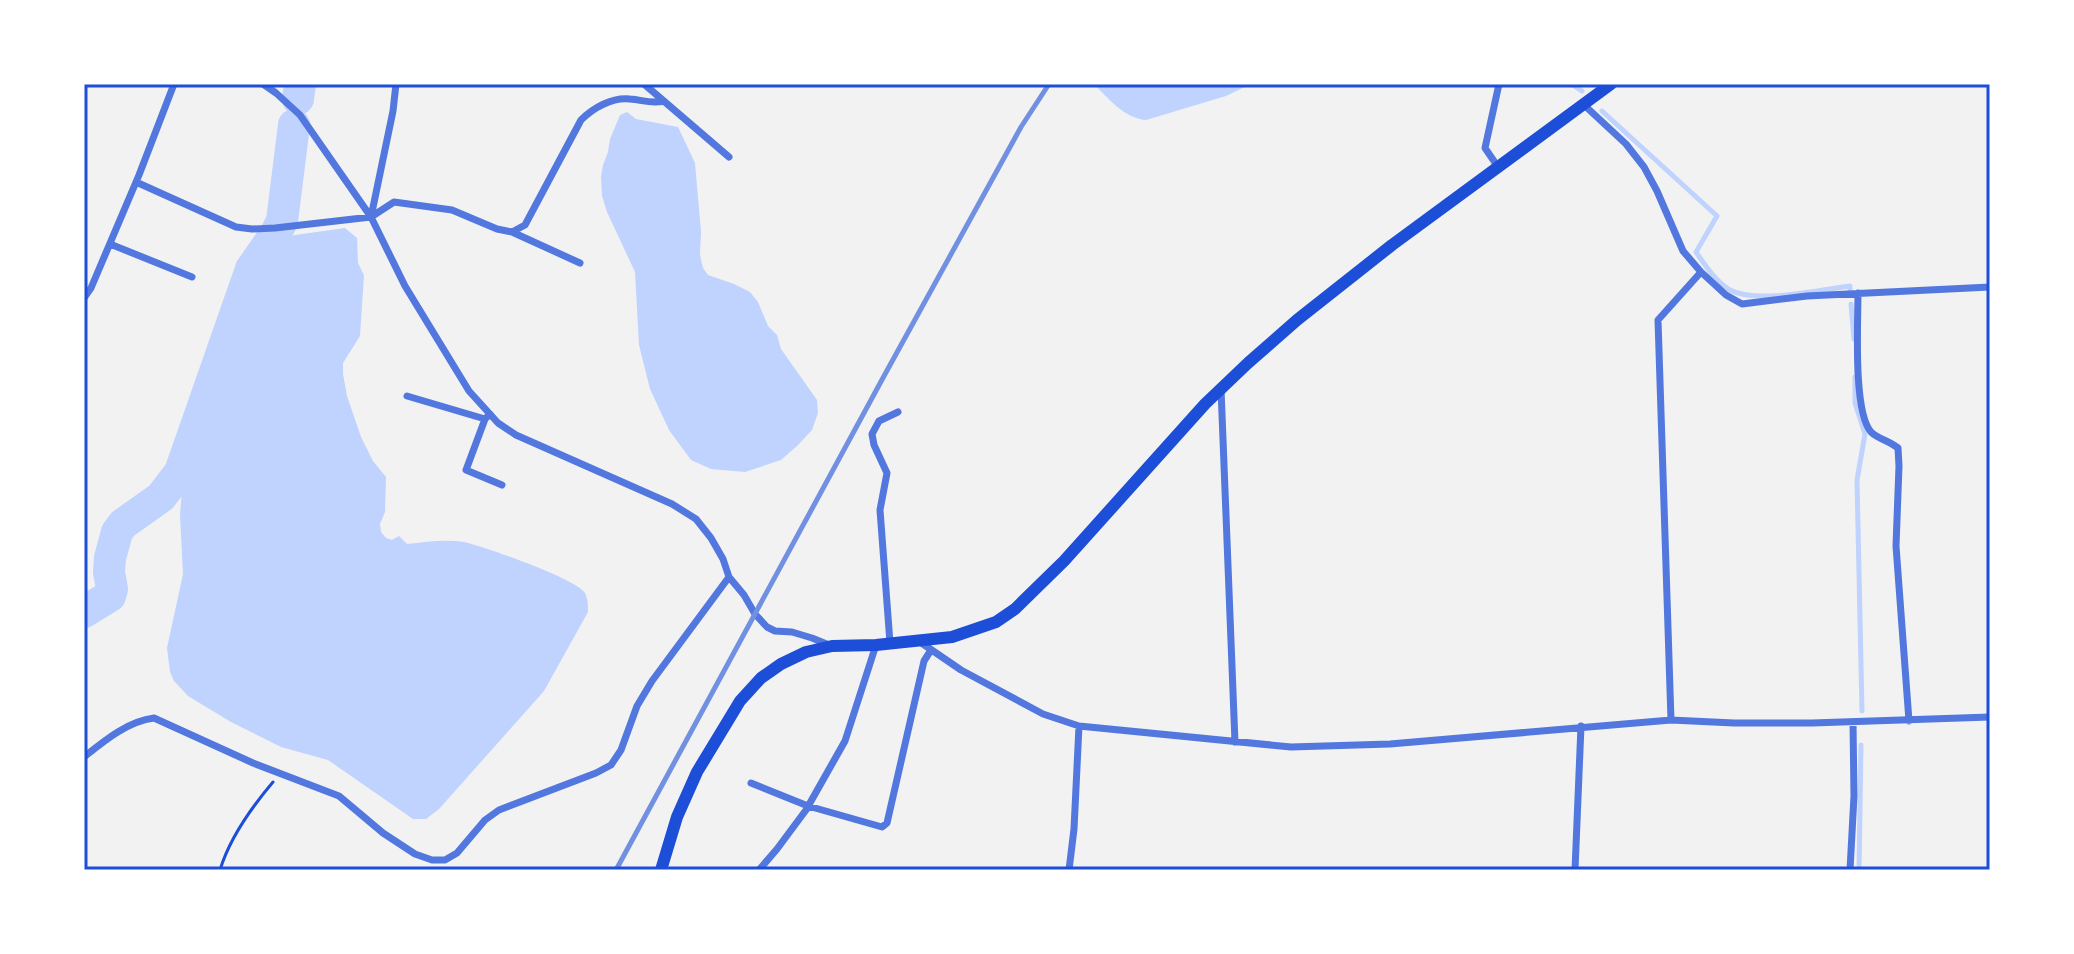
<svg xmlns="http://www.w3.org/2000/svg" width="2074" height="954" viewBox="0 0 2074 954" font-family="Helvetica,sans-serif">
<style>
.water{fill:#bfd3fe}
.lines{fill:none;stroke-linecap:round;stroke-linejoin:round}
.stream{stroke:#bfd3fe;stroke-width:5}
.river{stroke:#bfd3fe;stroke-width:32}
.path{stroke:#1d4ed8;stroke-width:3}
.minor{stroke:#5277de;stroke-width:7}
.trunk{stroke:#1d4ed8;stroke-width:12}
.rail{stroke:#7290e2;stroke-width:5}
.neatline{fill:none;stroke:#1d4ed8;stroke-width:3}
</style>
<rect width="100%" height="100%" fill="#f2f2f2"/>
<!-- water -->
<path class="water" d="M1094 84H1251L1226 96 1146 120C1124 118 1109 99 1094 84Z
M627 112 636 119 678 127 695 163 701 232 700 255 703 268 708 275 734 284 750 292 758 302 768 326 777 335 781 349 817 400 818 413 812 430 797 446 781 460 745 472 711 469 691 460 669 430 650 389 639 345 635 272 607 212 602 196 601 177 603 165 608 152 610 139 620 115Z
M345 228 357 238 358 263 364 275 360 336 343 363V374L347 396 361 437 373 461 386 477 385 512 380 524 381 532 386 538 392 540 399 536 407 544C426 542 445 539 464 542 483 546 576 579 585 593 588 599 588 606 588 612L544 691 439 809 426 819H413L328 760 281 747 231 722 188 696 174 681 170 672 167 648 183 574 180 515 182 489 255 274 281 237Z"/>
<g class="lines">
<!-- stream -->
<path class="stream" d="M1571 84 1582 91
M1602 111 1717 216 1696 252C1705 265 1716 282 1730 290 1756 304 1820 290 1850 286V289
M1851 304 1854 339
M1855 377V403L1865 434 1857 480 1862 711
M1859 870 1861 745"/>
<!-- river -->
<path class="river" d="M298 99 300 84
M84 612 110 596 112 589 109 572 110 558 117 532 123 524 161 497 180 472 251 269 276 233 282 221 294 125"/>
<!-- path -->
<path class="path" d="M220 870C230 837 251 808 273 782"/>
<!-- minor -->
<path class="minor" d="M263 84 276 93 300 115 371 217 405 286 469 391 498 423 516 435 672 504 696 519 711 538 723 559 729 577 744 595 755 614 767 627 775 631 792 632 812 638 829 645
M644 84 729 157
M1583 104 1626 144 1644 167 1657 191 1683 251 1701 272 1726 295 1742 304 1807 296 1990 287
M1498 167 1485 148 1499 84
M136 182 236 227 252 229 275 228 371 217 394 202 452 210 497 229 512 232 525 225 581 120C593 108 612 97 630 99 643 100 651 104 664 101
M371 217 393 111 396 84
M512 232 580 263
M110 244 192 277
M1858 293C1858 322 1853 412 1871 432 1878 439 1890 441 1898 448L1899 466 1896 546 1909 721
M84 298 91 288 139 175 174 84
M1221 389 1235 742
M407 396 485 419
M490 414 485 419 466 470 502 485
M920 642 961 670 1043 714 1079 726 1291 747 1390 744 1671 720 1734 723H1812L1990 717
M890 643 880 510 887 473 874 445 872 434 879 421 898 412
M1671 720 1658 320 1701 272
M84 757C104 741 128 721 154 718L253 763 339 796 383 833 415 854 432 860H445L457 853 485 820 499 810 596 773 611 765 621 750 637 706 652 681 729 577
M751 783 808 806 882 827 887 823 924 661 931 650
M759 870 777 849 806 810 845 741 876 645
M1069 870 1074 829 1079 726
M1575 870 1581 726
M1850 870 1854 796 1853 722"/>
<!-- trunk -->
<path class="trunk" d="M661 870 677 817 697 772 740 701 761 678 781 664 806 652 832 646 876 645 952 637 996 622 1015 609 1064 561 1205 404 1248 363 1297 320 1392 245 1611 84"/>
<!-- rail -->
<path class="rail" d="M616 870 884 376 1021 127 1049 84"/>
</g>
<!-- border -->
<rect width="2074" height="954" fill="none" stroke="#ffffff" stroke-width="172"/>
<rect x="86" y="86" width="1902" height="782" class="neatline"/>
</svg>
